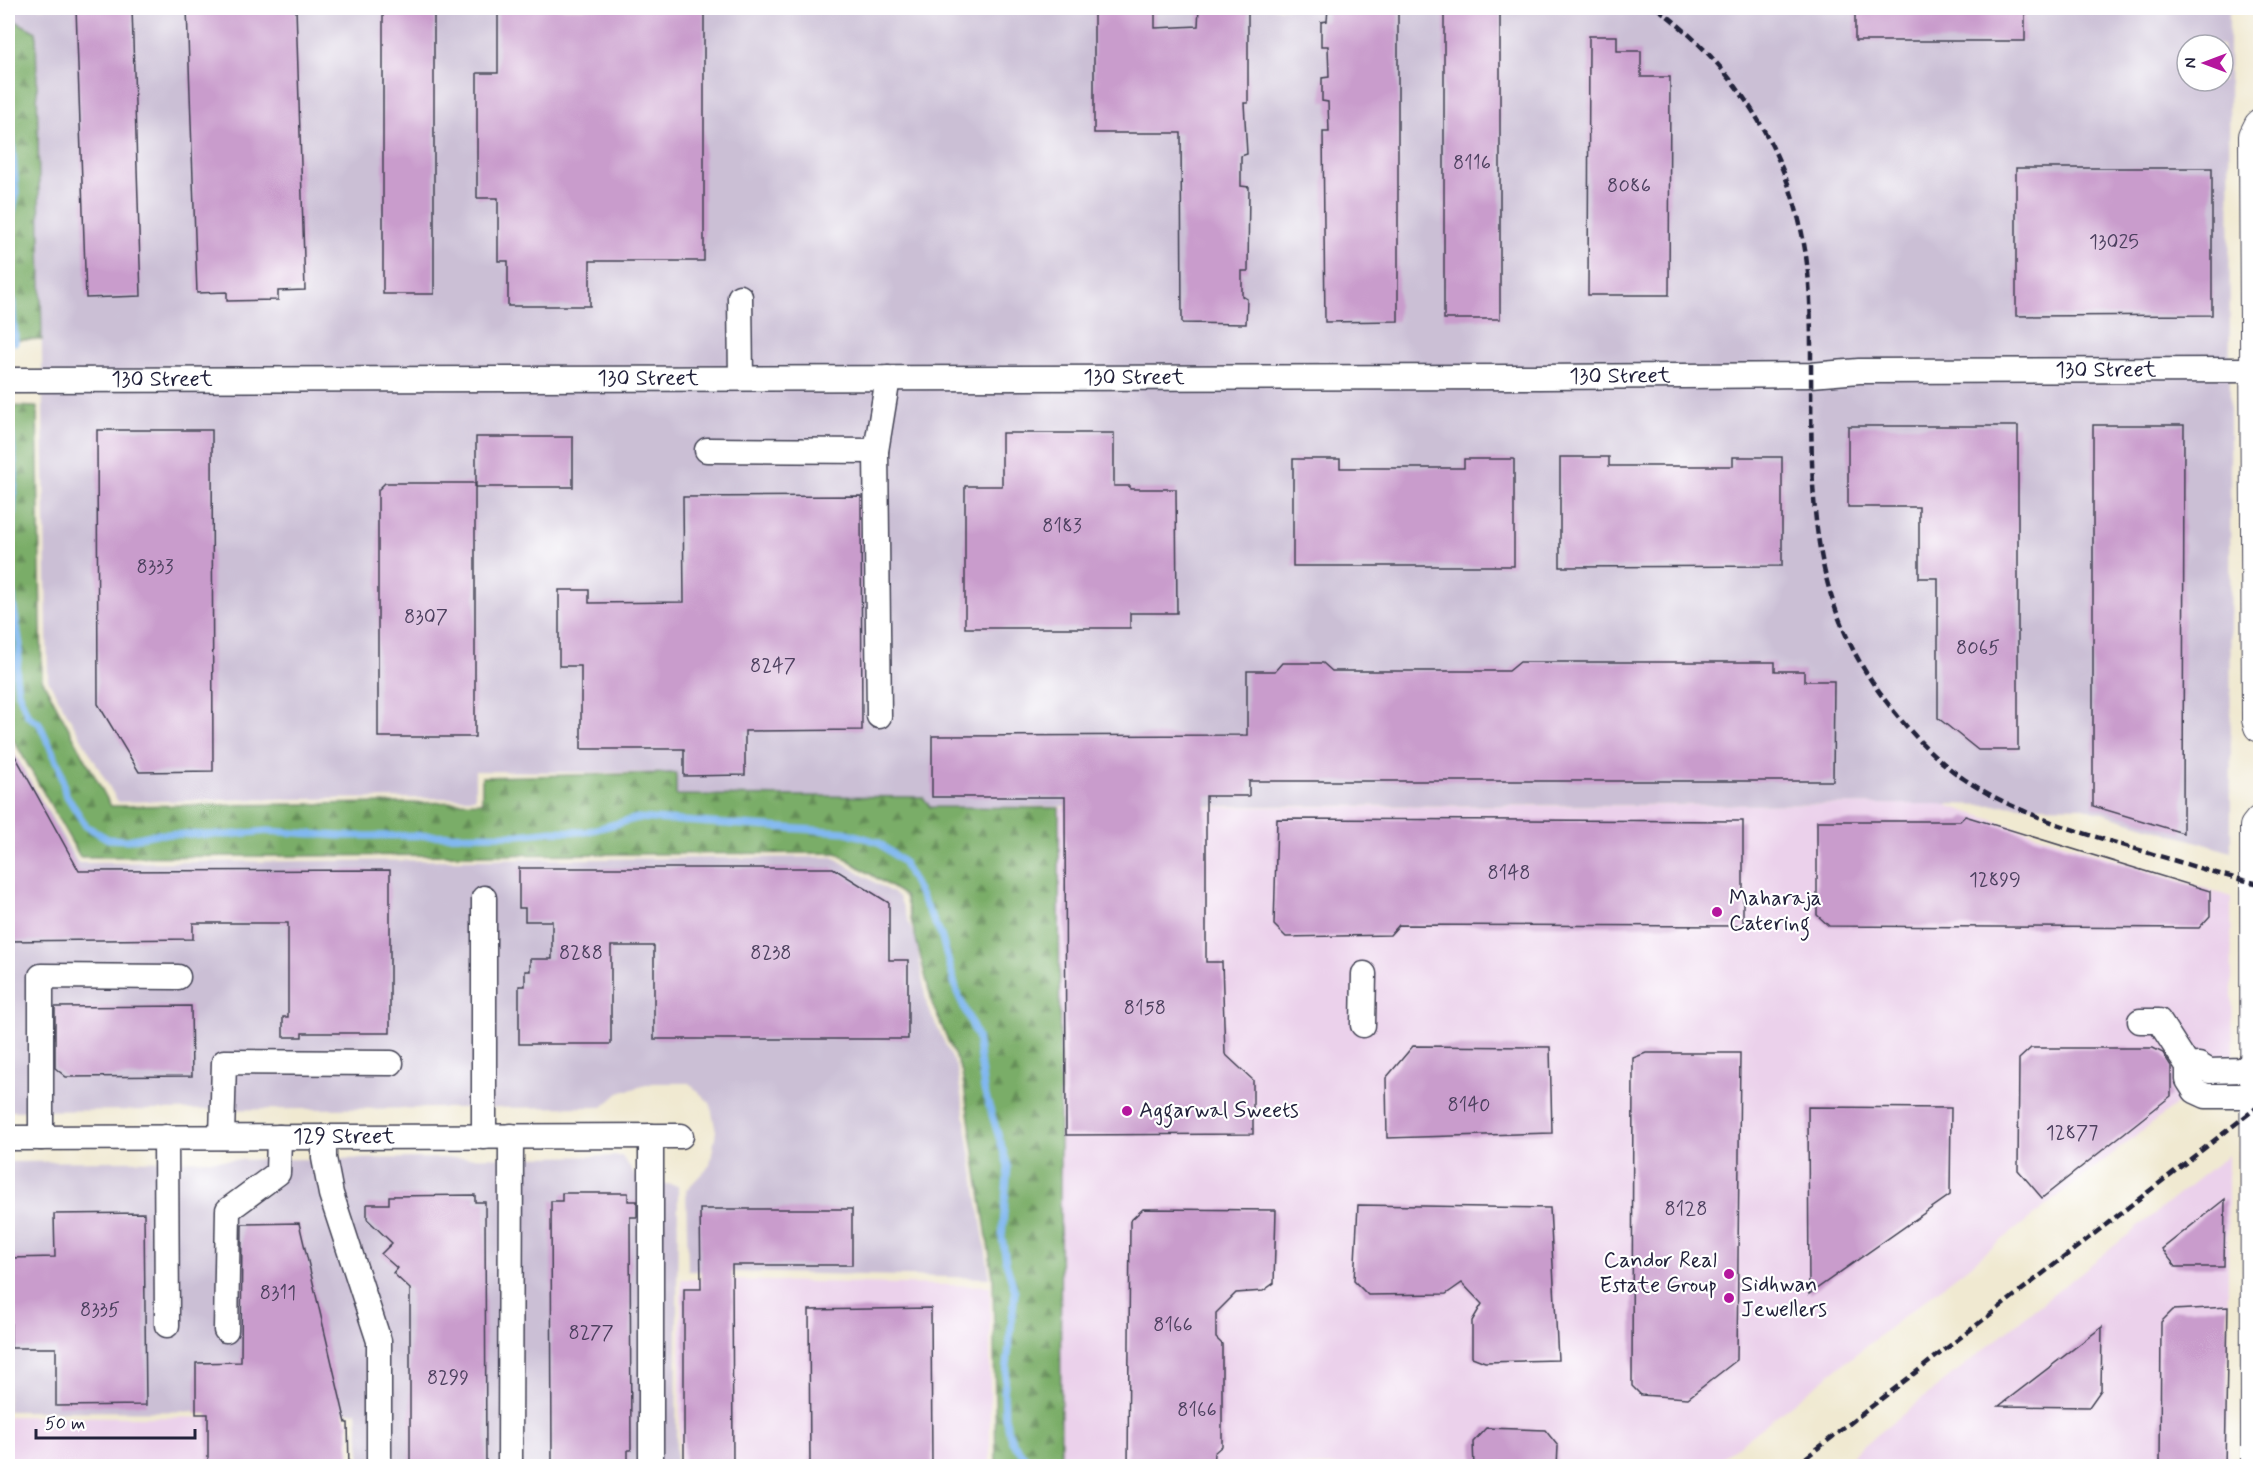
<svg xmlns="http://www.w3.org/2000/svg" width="2268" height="1474" viewBox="0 0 2268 1474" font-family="Mynerve,sans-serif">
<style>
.built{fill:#ebd1eb}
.industrial{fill:#cbbfd5;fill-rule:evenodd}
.forest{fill:url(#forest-firs);stroke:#4e6852;stroke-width:1.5}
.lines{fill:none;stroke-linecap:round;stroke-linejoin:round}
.stream{stroke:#81b8f0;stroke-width:7}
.building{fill:#c99ccc}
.minor-casing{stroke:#414052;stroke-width:27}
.major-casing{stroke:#414052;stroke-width:34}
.minor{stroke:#fff;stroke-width:24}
.major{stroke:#fff;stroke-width:32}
.rail{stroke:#22223b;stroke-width:4.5;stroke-dasharray:9 4.5;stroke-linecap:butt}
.poi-dot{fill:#b5179e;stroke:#fff;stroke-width:2}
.labels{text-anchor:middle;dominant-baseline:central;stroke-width:4.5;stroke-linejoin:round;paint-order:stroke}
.number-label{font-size:20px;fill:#4c405f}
.street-label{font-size:22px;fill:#22223b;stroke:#fff}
.poi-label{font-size:22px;fill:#22223b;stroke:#fff;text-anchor:start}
</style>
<defs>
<pattern id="forest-firs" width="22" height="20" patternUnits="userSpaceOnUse" patternTransform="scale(1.5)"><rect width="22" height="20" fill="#7aad68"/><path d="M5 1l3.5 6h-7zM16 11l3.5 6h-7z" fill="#648c57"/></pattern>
</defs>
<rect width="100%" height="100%" fill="#fff"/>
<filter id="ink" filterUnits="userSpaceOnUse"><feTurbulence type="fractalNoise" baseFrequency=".0167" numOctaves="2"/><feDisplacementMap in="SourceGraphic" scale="12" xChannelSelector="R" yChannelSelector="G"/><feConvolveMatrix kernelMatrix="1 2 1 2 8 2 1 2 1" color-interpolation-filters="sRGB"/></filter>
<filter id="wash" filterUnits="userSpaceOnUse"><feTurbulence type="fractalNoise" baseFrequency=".008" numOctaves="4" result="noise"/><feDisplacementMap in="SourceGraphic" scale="24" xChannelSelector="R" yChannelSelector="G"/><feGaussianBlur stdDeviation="1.35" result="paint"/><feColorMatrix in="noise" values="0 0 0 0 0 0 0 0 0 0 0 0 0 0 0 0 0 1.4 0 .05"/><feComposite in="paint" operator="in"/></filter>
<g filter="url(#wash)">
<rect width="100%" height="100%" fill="#f0e9d1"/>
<!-- built -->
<path class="built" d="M1943 804 2231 897 2233 1060 1712 1466H1061L1059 808Z
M2228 1155V1466H1838Z
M681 1279 990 1286V1466H679Z
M8 1416 349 1419 350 1466H8Z"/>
<!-- industrial -->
<path class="industrial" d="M8 8H2229L2231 852 2083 807 1943 804 930 807 923 797 675 795V773L475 771V798L263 799 118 802 48 680 36 33 8 17ZM2187 45H2223V81H2187Z
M8 742 78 863 833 857 899 897 916 941 927 1006 957 1069 990 1278 688 1271 686 1190 710 1165 716 1131 710 1103 689 1083H653L619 1093 603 1107 8 1111Z
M622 1156 638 1179 678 1186 676 1466H361L357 1412 8 1411V1162Z"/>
<!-- forest -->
<path class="forest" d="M8 17 36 32 42 340H8Z
M8 406 37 407 42 679 111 806 482 802V777L676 773V795L923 797 930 807 1059 808 1061 1466H996L993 1277 962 1073 933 1006 905 896 837 853 80 857 8 730Z"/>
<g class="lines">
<!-- stream -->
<path class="stream" d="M8 110 10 119 16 195 8 233
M8 286 12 298 15 342
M10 424 15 475 10 555 13 603 20 645 16 677 18 691 28 716 39 723 60 768 65 793 86 826 108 839 128 840 156 834 227 835 268 831 342 836 519 835 553 831 585 832 638 818 845 832 878 842 903 862 941 935 957 992 977 1036 984 1090 1008 1166 1002 1237 1006 1262 1015 1292 1004 1393 1005 1417 1012 1442 1026 1458 1024 1466"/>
</g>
<g id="blocks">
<!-- building -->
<path class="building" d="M76 8H132L141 296 86 298Z
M187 8H296L305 290 278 291V300L227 301V292L197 293Z
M383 8H434V294H383Z
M498 8H704V261H590V306H508V261H498V198H477V73H498Z
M1094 8H1155V28L1198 26 1199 8H1248V103H1244L1247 154 1241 156V186L1249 187 1248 271H1242V296L1247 299 1246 324 1182 323 1181 133H1094Z
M1328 8H1398V321L1325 322 1323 132H1329L1328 102 1322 101V78L1329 77 1328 46H1321V22L1327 21Z
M1444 8H1500V319H1444Z
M1855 8H2025V41H1855Z
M1589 36H1617V51H1641V77H1670L1669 295H1588Z
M2016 168H2212V315L2016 316Z
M2093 425H2184L2183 833 2093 806Z
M1848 426H2018V750H1978L1938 718V578H1919V507H1848Z
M97 430H212L213 771 139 772 98 704Z
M1002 433H1114V486H1130V489H1176L1177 613H1130V628H965V486H1002Z
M476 437H573V487H476Z
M1560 457H1609V466H1733V457H1782V566L1560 567Z
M1293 459H1340V468H1464V459H1514V566H1293Z
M385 483H475V737H378V490Z
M861 496 862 730 745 731V775L684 776V749H581V666H559V590H589V603L684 602 683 497Z
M1520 662H1775V671H1804V681H1834L1833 781H1249V796H1206V962H1222L1225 1054 1253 1080V1134L1066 1135 1065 797H932V736L1247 735V671H1275L1282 663H1323L1332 671H1509Z
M8 743 79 871 390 870V1033H302V1037H283V1017H288V923H193V939L8 941Z
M1965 816 2210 891V916L2199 928 1829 926 1817 915V821H1960Z
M1277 819 1743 821V926L1399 925 1390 935 1286 937 1274 925Z
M519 868H833L889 903V960H908V1039H654V946H611V1044H519V986H525V971H530V959H552V921H525V908H519Z
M191 1006 192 1076 66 1077 55 1068V1007Z
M1413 1046 1550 1047 1552 1133 1387 1138 1386 1078Z
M2031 1048H2153L2163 1053 2171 1066V1096L2042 1198 2018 1170 2019 1059Z
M1646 1053H1740L1737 1360 1688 1398 1641 1395 1632 1386 1633 1058Z
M1808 1107 1951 1108 1950 1195 1809 1294Z
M562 1193H628V1201H637V1217H630L631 1450H628V1467H552L551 1201H562Z
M475 1195V1202H485L486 1467H410V1289L393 1273 397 1268 381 1254 392 1243 367 1219V1204H389V1196Z
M2225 1199 2224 1267H2176L2162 1249Z
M1358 1205 1550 1208 1558 1360 1485 1362 1472 1357V1321L1482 1304 1462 1283 1446 1294 1368 1295 1354 1281Z
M700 1209H852V1265H732L733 1467H684V1289H701Z
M1143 1209 1276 1210 1274 1283 1263 1291 1236 1293 1216 1313V1338L1222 1344V1446L1214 1453 1213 1467H1128L1130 1221Z
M144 1213 146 1405 56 1406V1348H11L10 1258 55 1257 54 1214Z
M299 1223 346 1423H348L349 1467H208V1414H196V1363L241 1362 242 1224Z
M2228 1307 2225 1467H2160L2161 1322 2173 1310Z
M931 1308 932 1467H810L809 1310Z
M2102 1327 2101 1390 2089 1407 1999 1406Z
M1486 1428 1545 1430 1558 1446 1557 1467H1474L1473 1442Z"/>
</g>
</g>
<g filter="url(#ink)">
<use href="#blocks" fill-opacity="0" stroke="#414052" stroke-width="1.5"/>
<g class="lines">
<defs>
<g id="minor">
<path d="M740 297 741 378"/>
<path id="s1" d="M8 380 1539 377 1811 375 1859 371 2260 370"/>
<path d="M707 450 876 451"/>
<path d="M879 716 876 451 888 378"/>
<path d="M484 898V1137"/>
<path d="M2140 1021H2159L2188 1066V1080L2195 1091 2206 1096H2257L2260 1095"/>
<path d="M1363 1025 1364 974"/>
<path d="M2188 1066 2199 1065 2209 1071 2242 1070 2248 1066 2257 1055"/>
<path d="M651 1136V1466"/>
<path d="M166 1137 167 1325"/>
<path d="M222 1137 224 1062 391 1063"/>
<path d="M324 1137V1158L331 1194 379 1341V1466"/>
<path id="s2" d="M8 1138 681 1136"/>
<path d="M41 1138V976L178 977"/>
<path d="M226 1330 228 1210 278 1173 279 1137"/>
<path d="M510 1466 511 1136"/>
</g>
<path id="major" d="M2260 126 2255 136 2258 719 2260 726
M2257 1466 2256 827 2260 822"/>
</defs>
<!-- minor casing -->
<use href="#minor" class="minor-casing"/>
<!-- major casing -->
<use href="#major" class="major-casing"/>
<!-- minor -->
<use href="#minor" class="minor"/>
<!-- major -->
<use href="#major" class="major"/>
<!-- rail -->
<path class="rail" d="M1657 8C1738 69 1791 155 1806 256 1811 292 1811 327 1811 363 1812 493 1805 601 1892 709 1913 735 1936 760 1964 779 2020 816 2083 833 2146 852 2184 863 2222 876 2260 884
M1795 1466 2260 1105"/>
</g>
</g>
<!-- markers -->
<g class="poi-dot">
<circle cx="1717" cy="912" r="6"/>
<circle cx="1127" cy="1111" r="6"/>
<circle cx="1729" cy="1274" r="6"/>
<circle cx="1729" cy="1298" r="6"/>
</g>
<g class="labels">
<!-- number labels -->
<g class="number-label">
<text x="1472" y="163">8116</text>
<text x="1629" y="186">8086</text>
<text x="2114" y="242">13025</text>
<text x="1062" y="526">8183</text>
<text x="155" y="567">8333</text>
<text x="426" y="617">8307</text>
<text x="1978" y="648">8065</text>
<text x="773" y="666">8247</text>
<text x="1509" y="873">8148</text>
<text x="1995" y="880">12899</text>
<text x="581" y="953">8288</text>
<text x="771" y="953">8238</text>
<text x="1145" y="1008">8158</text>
<text x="1469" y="1105">8140</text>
<text x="2072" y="1133">12877</text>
<text x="1686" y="1209">8128</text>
<text x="278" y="1293">8311</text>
<text x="100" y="1310">8335</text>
<text x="1173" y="1325">8166</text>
<text x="591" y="1333">8277</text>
<text x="448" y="1378">8299</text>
<text x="1197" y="1410">8166</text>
</g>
<!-- street labels -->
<g class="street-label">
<text stroke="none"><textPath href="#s1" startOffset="2098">130 Street</textPath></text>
<text stroke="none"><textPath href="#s1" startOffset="1126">130 Street</textPath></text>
<text stroke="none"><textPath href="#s1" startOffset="1612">130 Street</textPath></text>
<text stroke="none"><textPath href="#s1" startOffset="640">130 Street</textPath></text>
<text stroke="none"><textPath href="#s1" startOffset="154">130 Street</textPath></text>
<text stroke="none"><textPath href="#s2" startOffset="336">129 Street</textPath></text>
</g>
<!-- poi labels -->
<g class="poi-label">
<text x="1729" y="899">Maharaja<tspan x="1729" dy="25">Catering</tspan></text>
<text x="1139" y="1111">Aggarwal Sweets</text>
<text x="1717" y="1261" text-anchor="end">Candor Real<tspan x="1717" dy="25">Estate Group</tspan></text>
<text x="1741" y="1285">Sidhwan<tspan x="1741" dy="25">Jewellers</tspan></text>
</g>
</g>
<!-- margin -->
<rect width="2268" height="1474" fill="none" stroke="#fff" stroke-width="30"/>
<!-- north arrow -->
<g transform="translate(2205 63) rotate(270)"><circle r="28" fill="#ffffff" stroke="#a7a7b1" stroke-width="1.5"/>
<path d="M0-4.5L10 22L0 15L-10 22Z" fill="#b5179e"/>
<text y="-9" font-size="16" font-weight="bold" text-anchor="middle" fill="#22223b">N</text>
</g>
<!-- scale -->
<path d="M36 1429v9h159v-9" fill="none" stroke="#22223b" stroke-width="3"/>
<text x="45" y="1429" font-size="18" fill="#22223b" stroke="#ffffff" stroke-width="4.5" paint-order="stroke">50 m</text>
</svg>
